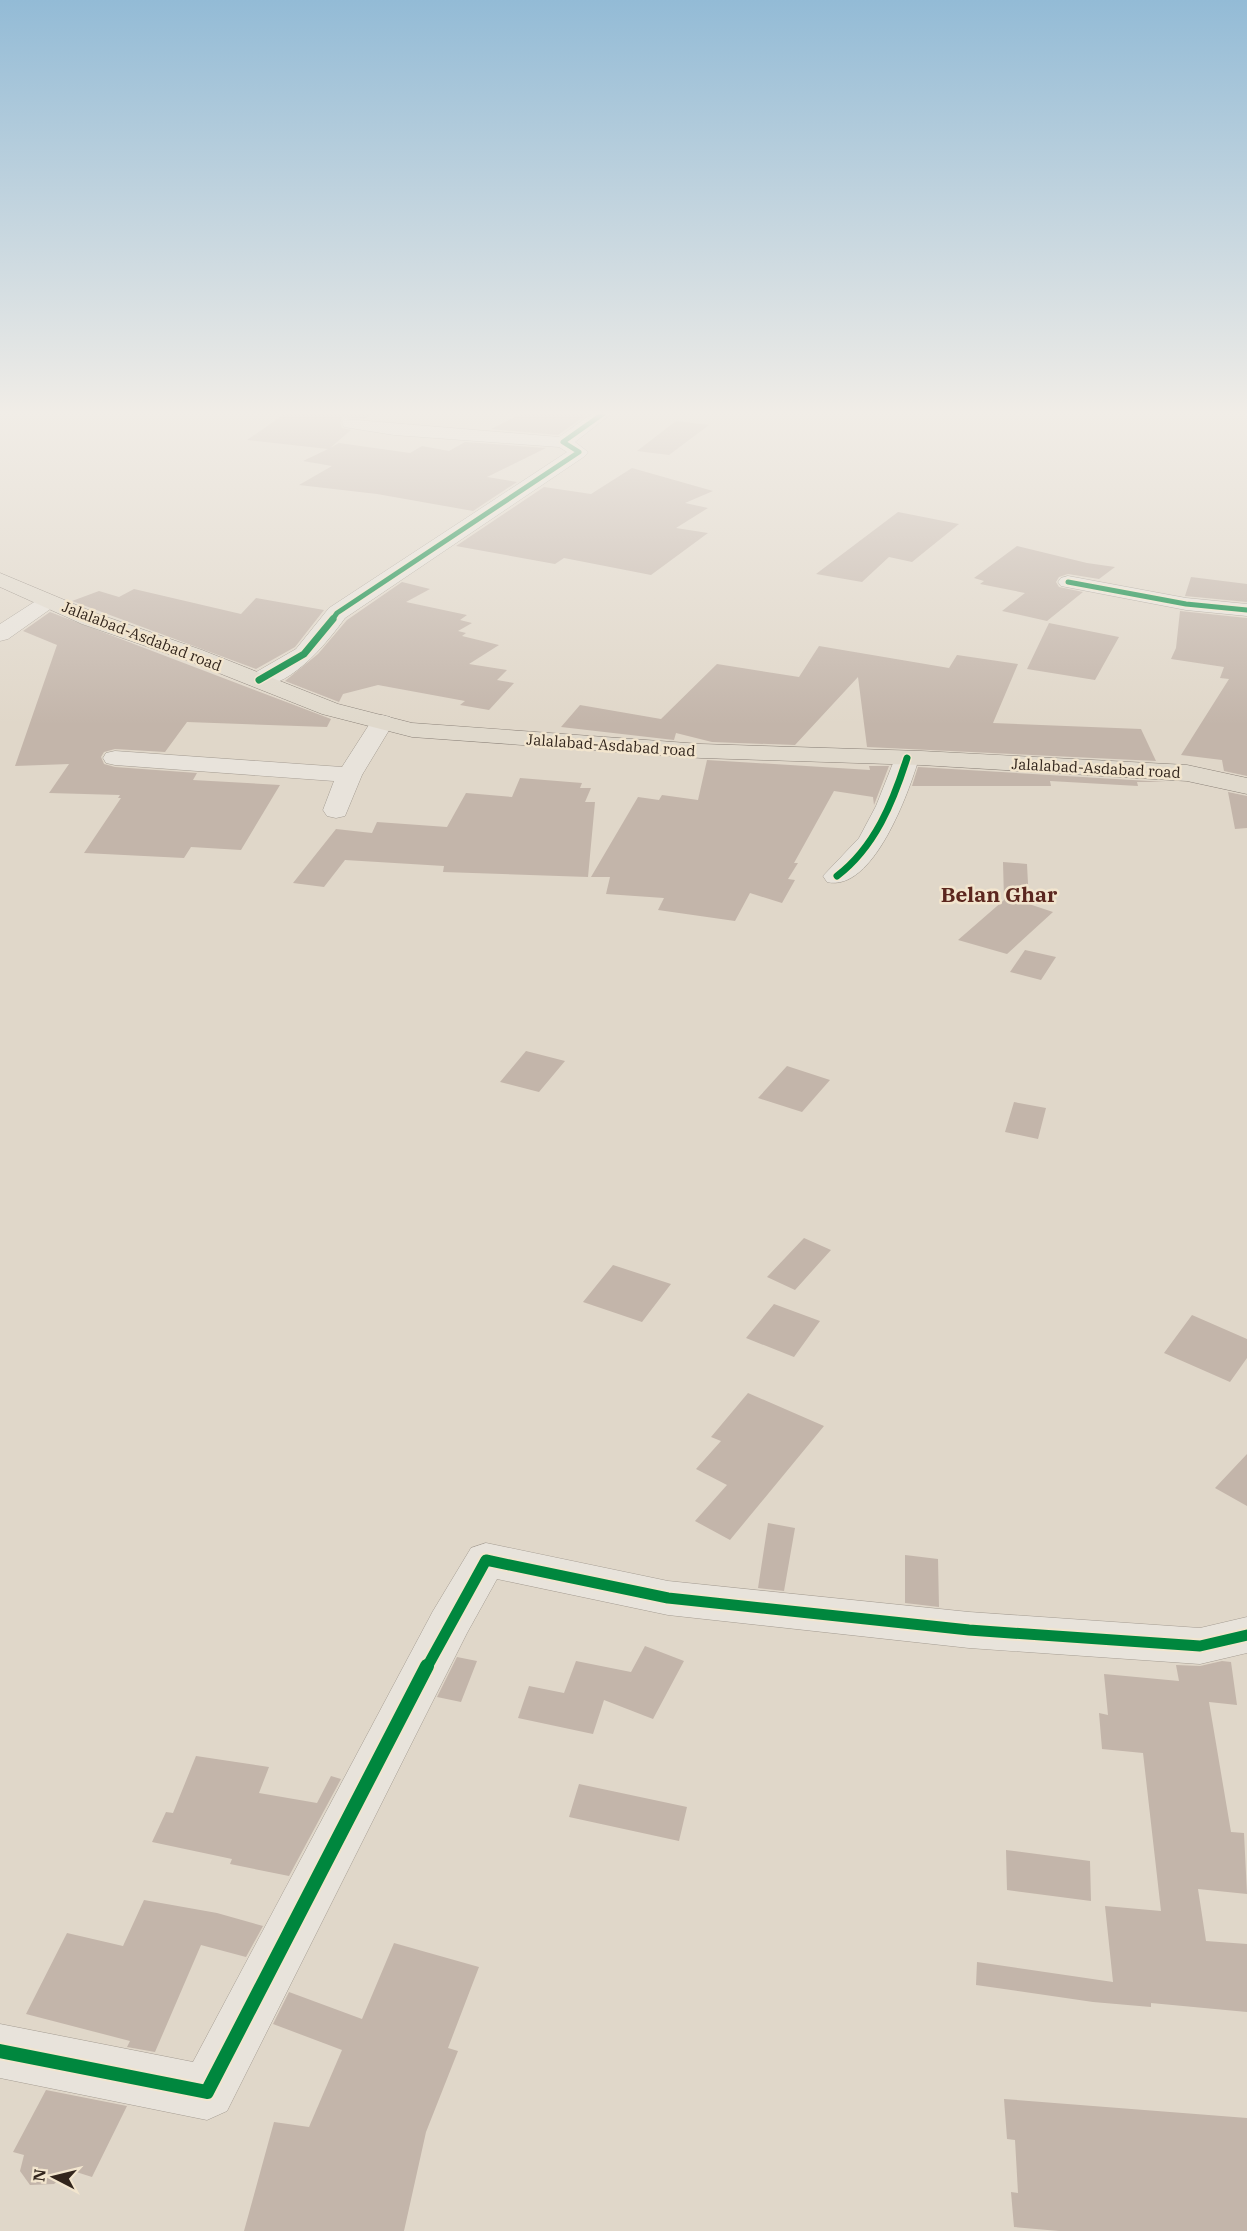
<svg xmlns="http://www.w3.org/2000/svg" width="1247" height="2231" viewBox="0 0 1247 2231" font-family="'IBM Plex Serif',serif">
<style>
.building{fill:#c3b5aa}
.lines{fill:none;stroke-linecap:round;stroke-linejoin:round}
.minor-casing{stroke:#a59d93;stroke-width:1}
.major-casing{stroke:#8b8279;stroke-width:1}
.minor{fill:#e8e3db;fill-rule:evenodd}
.major{fill:#e0d9cc;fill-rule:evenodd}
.cycleway-far3-casing{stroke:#f2e5ce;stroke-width:8}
.cycleway-far2-casing{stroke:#f2e5ce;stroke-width:10}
.cycleway-far1-casing{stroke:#f2e5ce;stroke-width:15}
.cycleway-casing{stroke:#f2e5ce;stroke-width:18}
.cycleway-far3{stroke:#00873e;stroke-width:5}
.cycleway-far2{stroke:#00873e;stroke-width:7}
.cycleway-far1{stroke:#00873e;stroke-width:11}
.cycleway{stroke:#00873e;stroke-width:14}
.labels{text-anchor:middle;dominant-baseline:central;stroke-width:5;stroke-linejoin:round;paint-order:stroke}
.far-street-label{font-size:15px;fill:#32251c;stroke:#f2e5ce}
.quarter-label{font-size:21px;font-weight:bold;fill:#5c271f;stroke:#f2e5ce}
</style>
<rect width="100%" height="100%" fill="#e0d7c9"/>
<!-- building -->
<path class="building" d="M286 413H372L365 419 343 417 340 422 342 428 351 430 330 448 339 443 410 453 422 446 449 451 465 442 546 448 487 477 517 482 473 511 377 494 299 485 332 466 303 461 328 449 247 440Z
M523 413H589L558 435 491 429Z
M676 421 709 425 669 455 637 451Z
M632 468 713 491 685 503 708 508 676 528 708 533 651 575 564 558 555 564 456 546 544 487 591 494Z
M898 512 959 524 912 562 889 557 862 582 816 574Z
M1017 546 1087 563 1115 567 1099 579 1068 574 1059 577 1056 582 1059 587 1083 592 1047 621 1002 611 1025 593 980 584 984 581 974 578Z
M1191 577 1247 584V602L1185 596Z
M402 582 430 589 406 602 467 615 460 620 472 623 458 631 466 633 462 636 499 645 469 664 507 670 497 680 514 683 489 710 460 705 465 701 378 685 343 694 339 702 285 681 318 654 347 620Z
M134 589 241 614 256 598 324 610 295 647 256 669 72 601 99 591 119 597Z
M1180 611 1247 618V776L1224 771 1222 760 1181 755 1229 679 1220 678 1224 667 1171 659 1176 648Z
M50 612 331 719 327 727 187 722 165 752 115 749 104 752 101 757 104 764 115 767 197 773 193 780 280 785 241 850 191 847 184 858 84 853 121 798H118L120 795 49 793 69 764 15 766 57 645 23 631Z
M1049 623 1119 637 1095 680 1027 669Z
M819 646 949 668 957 655 1018 664 993 723 1141 729 1156 761 867 747 858 677 795 745 712 742 676 733 674 740 561 727 580 705 661 719 717 664 799 677Z
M707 760 870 770 869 766H889L874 805 873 797 834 791 794 863H798L788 879 795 880 782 903 750 893 735 921 658 910 664 898 606 894 610 877H591L638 797 659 800 662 795 698 800Z
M918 767 1166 782H1137L1138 786 1050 781 1051 786H912Z
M520 778 582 783 580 788H591L585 802H595L588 877 443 872 444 866 345 860 324 887 293 883 336 829 372 833 377 822 447 827 466 793 512 797Z
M1228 792 1247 796V828L1235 829Z
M1003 862 1027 864 1029 904 1053 912 1007 954 958 940 1004 900Z
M1025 950 1056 957 1041 980 1010 972Z
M526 1051 565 1061 539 1092 500 1082Z
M787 1066 830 1080 802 1112 758 1098Z
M1014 1102 1046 1108 1038 1139 1005 1132Z
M804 1238 831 1250 795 1290 767 1277Z
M613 1265 671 1284 642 1322 583 1302Z
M774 1304 820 1321 794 1357 746 1338Z
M1192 1315 1247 1339V1358L1230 1382 1164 1353Z
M748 1393 824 1426 730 1540 695 1521 727 1485 696 1469 721 1441 711 1437Z
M1247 1454V1506L1215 1488Z
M768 1523 795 1528 784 1591 758 1588Z
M905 1555 938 1559 939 1607 905 1603Z
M645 1646 684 1661 653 1719 604 1700 593 1734 518 1718 529 1686 564 1693 576 1661 631 1672Z
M457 1657 477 1661 461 1702 437 1697Z
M1222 1661 1231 1662 1237 1705 1209 1702 1231 1832 1244 1833 1247 1894 1198 1889 1206 1941 1247 1944V2012L1151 2003V2007L1093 2002 976 1985 977 1962 1113 1982 1105 1906 1161 1911 1143 1753 1102 1749 1099 1713 1108 1715 1104 1674 1179 1681 1176 1665 1200 1666Z
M196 1756 269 1767 259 1793 317 1803 331 1776 341 1779 289 1876 230 1864 232 1859 152 1842 166 1812 173 1813Z
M579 1784 687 1807 679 1841 569 1817Z
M1006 1850 1090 1861 1091 1901 1007 1890Z
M144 1900 217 1913 263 1926 246 1957 201 1945 155 2052 127 2047 130 2041 26 2014 67 1933 123 1946Z
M394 1943 479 1967 448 2048 458 2051 426 2132 404 2231H244L274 2122 309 2127 342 2050 273 2024 289 1992 362 2019Z
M46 2090 127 2106 92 2177 70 2170 54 2184 30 2185 20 2171 24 2155 13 2152Z
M1004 2099 1247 2118V2231H1059L1014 2227 1011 2192 1018 2193 1015 2140 1007 2139Z"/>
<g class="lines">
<defs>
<path id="minor" d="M593 413H612L575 442 588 452 585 456 345 618C327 643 286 694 251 685L248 680 251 675 296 649 329 608 567 452 559 447 394 435 344 427 342 423 344 419 559 437Z
M1068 576 1186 598 1247 604V616L1186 610 1061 586 1058 582 1061 578Z
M49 595 56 597 60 601 56 605 8 639 0 641V624L42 597Z
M382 715 390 717 394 722 362 775 345 816 336 818 327 816 323 810 334 781 115 765 106 763 103 758 106 753 115 751 342 767 374 717Z
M907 751 916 753 919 758C909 792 873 893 827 882L823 876 859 838 876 806 895 758 898 753Z
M486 1543 668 1581 969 1612 1200 1628 1247 1617V1653L1200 1664 969 1648 668 1615 497 1579 467 1633 227 2111 207 2120 0 2078V2024L193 2062 433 1611 471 1548Z"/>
<path id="major" d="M0 573 98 614 202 650 338 704 412 723 701 744 921 751 1187 765 1247 778V794L1187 781 921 765 701 758 412 737 322 714 186 660 82 624 0 587Z"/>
</defs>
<!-- minor casing -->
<use href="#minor" class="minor-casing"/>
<!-- major casing -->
<use href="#major" class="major-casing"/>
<!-- minor -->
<use href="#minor" class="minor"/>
<!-- major -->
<use href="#major" class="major"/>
<defs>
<path id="cycleway-far3" d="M1068 582 1186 604 1247 610
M332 620 337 613 579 452 563 442 604 413"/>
<path id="cycleway-far2" d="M259 680 304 654 333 619
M837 876C875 847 893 802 907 758"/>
<path id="cycleway-far1" d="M427 1667 486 1560 668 1598 969 1630 1200 1646 1247 1635"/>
<path id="cycleway" d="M0 2051 207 2092 427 1666"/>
</defs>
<!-- cycleway-far3 casing -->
<use href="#cycleway-far3" class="cycleway-far3-casing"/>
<!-- cycleway-far2 casing -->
<use href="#cycleway-far2" class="cycleway-far2-casing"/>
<!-- cycleway-far1 casing -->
<use href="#cycleway-far1" class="cycleway-far1-casing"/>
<!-- cycleway casing -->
<use href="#cycleway" class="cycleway-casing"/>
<!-- cycleway-far3 -->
<use href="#cycleway-far3" class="cycleway-far3"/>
<!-- cycleway-far2 -->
<use href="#cycleway-far2" class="cycleway-far2"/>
<!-- cycleway-far1 -->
<use href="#cycleway-far1" class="cycleway-far1"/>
<!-- cycleway -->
<use href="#cycleway" class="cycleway"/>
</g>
<!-- sky -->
<linearGradient id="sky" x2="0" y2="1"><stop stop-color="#93bbd6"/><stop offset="0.57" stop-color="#f1ede7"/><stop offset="1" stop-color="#f1ede7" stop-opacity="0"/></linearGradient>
<rect width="1247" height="725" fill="url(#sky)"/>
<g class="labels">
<!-- far-street labels -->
<g class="far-street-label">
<text transform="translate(142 636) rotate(21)">Jalalabad-Asdabad road</text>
<text transform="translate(611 745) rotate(4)">Jalalabad-Asdabad road</text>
<text transform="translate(1096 768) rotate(3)">Jalalabad-Asdabad road</text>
</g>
<!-- quarter labels -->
<g class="quarter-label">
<text x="999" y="894">Belan Ghar</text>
</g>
</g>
<!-- north arrow -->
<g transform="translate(54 2177) rotate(277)" stroke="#f2e5ce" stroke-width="4.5" paint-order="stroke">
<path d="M0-4.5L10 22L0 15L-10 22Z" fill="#32251c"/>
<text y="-9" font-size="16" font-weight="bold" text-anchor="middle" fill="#32251c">N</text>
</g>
</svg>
